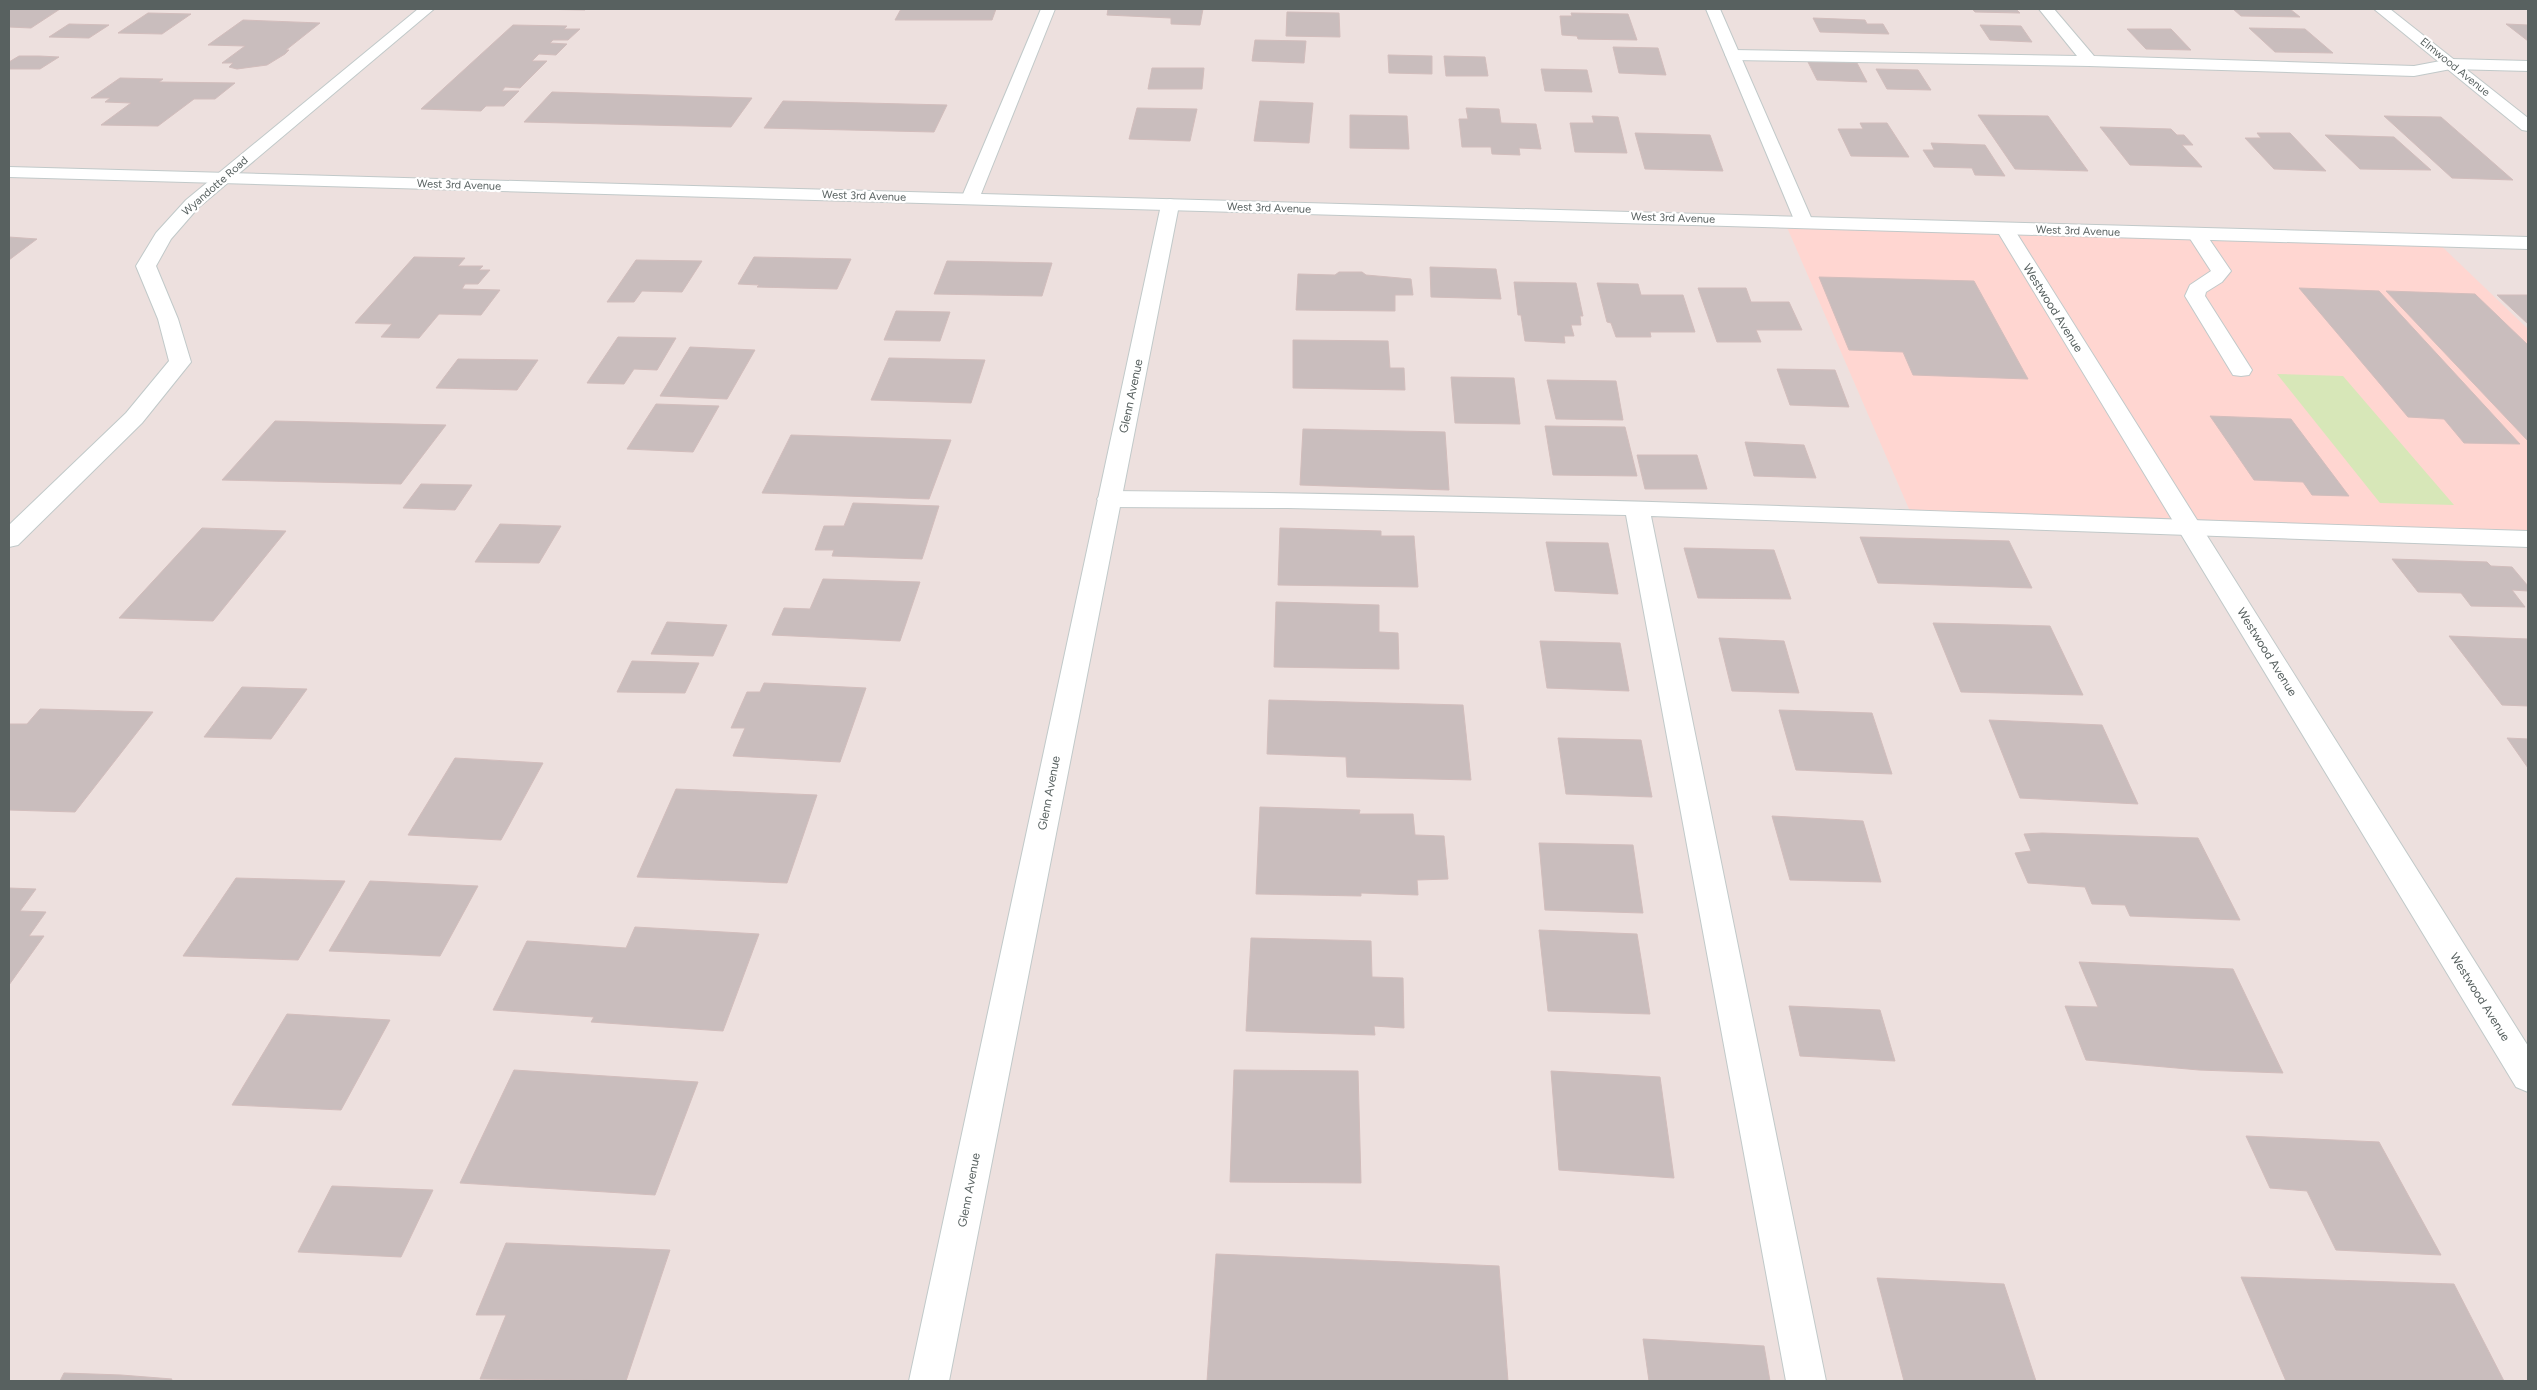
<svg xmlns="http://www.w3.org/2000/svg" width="2537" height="1390" viewBox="0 0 2537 1390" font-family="Figtree,sans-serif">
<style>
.commercial{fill:#ffd6d1}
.green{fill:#d7e7b8}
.building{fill:#c9bdbd;stroke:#d2bdbc}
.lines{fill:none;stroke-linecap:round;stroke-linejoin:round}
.service-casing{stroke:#c1c9c9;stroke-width:2}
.minor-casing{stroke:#c1c9c9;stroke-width:2}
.tertiary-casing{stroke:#c1c9c9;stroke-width:2}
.service{fill:#fff;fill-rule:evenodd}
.minor{fill:#fff;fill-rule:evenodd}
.tertiary{fill:#fff;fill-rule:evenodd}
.labels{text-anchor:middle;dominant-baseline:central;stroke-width:4.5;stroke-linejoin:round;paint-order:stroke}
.far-street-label{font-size:11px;fill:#586160;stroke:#fff}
.street-label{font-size:12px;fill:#586160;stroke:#fff}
</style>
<rect width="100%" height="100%" fill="#ede0de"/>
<!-- commercial -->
<path class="commercial" d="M1786 225 2433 238 2528 329V532L1912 516Z"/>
<!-- green -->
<path class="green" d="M2277 374 2343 376 2454 505 2380 503Z"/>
<!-- building -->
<path class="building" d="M9 9H60L31 28 9 27Z
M533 9H586L585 10Z
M901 9H996L992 20H895Z
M1108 9H1203L1200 25 1171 24V18L1107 15Z
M1972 9H2016L2020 13 1975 12Z
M2233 9H2290L2300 17 2241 16Z
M1287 12 1339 13 1340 37 1286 36Z
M148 13 191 14 162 34 118 33Z
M1571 13 1628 14 1637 40 1578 39 1577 36 1562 35 1560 16H1572Z
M1813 18 1865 20 1867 24H1883L1889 34 1820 32Z
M243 20 320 23 286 50H289L285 54 267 65 237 69 229 67 233 63H222L245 46 208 45Z
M69 24 109 25 89 38 49 37Z
M2506 24 2528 25V41Z
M513 25 567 26 564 29H580L568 40H553L550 43 567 44 556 55 539 54 532 61H547L520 88 505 87 502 91H519L504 106H486L481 111 421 109Z
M1980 25 2021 26 2032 42 1990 40Z
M2249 28 2305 29 2333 53 2275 52Z
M2127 29H2171L2191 50 2146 49Z
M1255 40 1306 41 1304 63 1252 61Z
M1613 47 1658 48 1666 75 1619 73Z
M1388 55 1432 56V74L1389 73Z
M19 56H39L59 57 40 69H9V62Z
M1444 56 1485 57 1488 76H1446Z
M1808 62 1857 63 1867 82 1817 80Z
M1152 68H1204L1202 89H1148Z
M1541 69 1587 70 1592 92 1545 91Z
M1876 69 1918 70 1931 90 1887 89Z
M120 78 163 79 159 82 235 83 215 99H194L158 126 101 125 131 103 105 102 110 98H91Z
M552 92 752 98 731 127 524 122Z
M783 101 947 105 934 132 764 128Z
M1260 101 1313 103 1309 143 1254 141Z
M1137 108 1197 109 1190 141 1129 139Z
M1466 108 1499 109 1501 123 1536 124 1541 149 1519 148 1520 155 1492 154 1491 147H1462L1459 119H1468Z
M1350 115 1407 116 1409 149 1350 148Z
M1978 115 2048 116 2088 171 2015 169Z
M1592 116 1618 117 1627 153 1575 152 1570 123H1594Z
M2384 116 2441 117 2513 180 2452 178Z
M1860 123H1887L1909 157 1851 156 1838 129H1863Z
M2100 127 2171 129 2177 135H2184L2193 145H2182L2202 167 2130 165Z
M1635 133 1710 135 1723 171 1645 169Z
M2257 133H2290L2326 171 2274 169 2245 138H2261Z
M2325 135 2394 137 2431 170 2360 169Z
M1931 143 1985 145 2005 176 1975 175 1972 168 1934 167 1923 150H1934Z
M9 237 37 239 9 260Z
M414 257 465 258 458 266H483L479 270H490L478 284H465L462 289 500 290 481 315 439 314 419 338 381 337 392 324 355 323Z
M754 257 851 259 837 289 757 287 759 285 738 284Z
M636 260 702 261 682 292 642 291 634 302H607Z
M947 261 1052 263 1042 296 934 294Z
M1430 267 1496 269 1501 299 1431 297Z
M1339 272H1362L1366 275 1411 279 1413 295H1395V311L1296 310 1298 274 1335 275Z
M1819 277 1974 281 2028 379 1913 375 1903 352 1849 350Z
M1514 282 1576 283 1583 316H1580L1581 325H1571L1574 336H1564L1565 343 1525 341 1521 315H1518Z
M1597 283 1638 284 1641 295H1683L1695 332H1650L1651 337H1616L1611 323 1607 322Z
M1698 288H1746L1751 302H1789L1802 330H1756L1761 342H1717Z
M2299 288 2379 291 2520 444 2464 443 2444 419 2408 417Z
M2386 291 2475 294 2528 345V441Z
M2497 295H2528V324Z
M896 311 950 312 940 341 884 340Z
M618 337 676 338 657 370 634 369 624 384 587 383Z
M1293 340 1388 341 1390 368H1404L1405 390 1293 388Z
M690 347 755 350 727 399 660 396Z
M889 358 985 360 971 403 871 400Z
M458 359 538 360 517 390 436 388Z
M1777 369 1835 370 1849 407 1790 405Z
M1451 377 1514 378 1520 424 1455 423Z
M1547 380 1616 381 1623 420 1556 419Z
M656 404 719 406 693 452 627 449Z
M2210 416 2291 419 2349 496 2312 495 2303 482 2254 480Z
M275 421 446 425 401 484 222 480Z
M1545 426 1625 427 1637 476 1553 475Z
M1303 429 1445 432 1449 490 1300 485Z
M791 435 951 440 929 499 762 493Z
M1745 442 1804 445 1816 478 1754 476Z
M1637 455H1697L1707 489H1645Z
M421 484 472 485 455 510 403 508Z
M853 503 939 506 922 559 832 556 834 550H815L824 526H844Z
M500 524 561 526 539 563 475 562Z
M202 528 286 531 213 621 119 618Z
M1280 528 1381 531V536H1414L1418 587 1278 585Z
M1860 537 2009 541 2032 588 1878 583Z
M1546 542 1608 543 1618 594 1555 591Z
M1684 548 1774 550 1791 599 1698 598Z
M2392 559 2487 562 2491 566 2512 567 2528 586V591L2512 590 2525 607 2471 606 2461 593 2418 592Z
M823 579 920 582 900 641 772 635 784 608 810 609Z
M1276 602 1379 605V632L1398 633 1399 669 1274 667Z
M667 622 727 625 713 656 651 654Z
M1933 623 2050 626 2083 695 1961 692Z
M2449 636 2528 639V706L2502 705Z
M1719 638 1784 641 1799 693 1732 691Z
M1540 641 1620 643 1629 691 1547 688Z
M632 661 699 663 685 693 617 692Z
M764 683 866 688 840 762 733 756 745 728H731L747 692H760Z
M242 687 307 689 271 739 204 737Z
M1269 700 1463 705 1471 780 1347 777 1346 757 1267 754Z
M40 709 153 712 75 812 9 810V724H27Z
M1779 710 1872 713 1892 774 1796 770Z
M1989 720 2102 725 2138 804 2020 798Z
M1558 738 1641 740 1652 797 1566 794Z
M2507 738 2528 739V768Z
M455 758 543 763 501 840 408 835Z
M676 789 817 795 787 883 637 877Z
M1260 807 1360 810 1359 814H1413L1415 835 1444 836 1448 879 1417 880 1418 895 1361 893V896L1256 894Z
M1772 816 1863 821 1881 882 1790 880Z
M2042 833 2198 838 2240 920 2130 916 2125 905 2092 904 2085 887 2028 883 2015 853 2031 851 2024 834Z
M1539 843 1633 845 1643 913 1545 910Z
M236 878 345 881 298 960 183 956Z
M370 881 478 886 440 956 329 951Z
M9 888 36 889 20 911 46 912 29 936H44L9 985Z
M635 927 759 934 723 1031 591 1022 594 1017 493 1010 527 941 626 948Z
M1539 930 1637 934 1650 1014 1548 1011Z
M1251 938 1371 941 1372 977 1403 978 1404 1028 1374 1026 1375 1035 1246 1031Z
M2079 962 2233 969 2283 1073 2199 1070 2086 1060 2065 1006 2098 1007Z
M1789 1006 1880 1010 1895 1061 1800 1056Z
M287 1014 390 1020 341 1110 232 1105Z
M514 1070 698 1082 655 1195 460 1183Z
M1234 1070 1358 1071 1361 1183 1230 1182Z
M1551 1071 1660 1077 1674 1178 1559 1170Z
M2246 1136 2379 1142 2441 1255 2336 1250 2307 1191 2270 1188Z
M332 1186 433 1190 401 1257 298 1252Z
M506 1243 670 1250 626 1381 480 1379 506 1315H476Z
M1216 1254 1499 1266 1508 1381H1207Z
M2241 1277 2454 1284 2504 1381H2286Z
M1877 1278 2004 1284 2036 1381H1904Z
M1643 1339 1764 1346 1770 1381H1649Z
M64 1373 121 1375 172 1379 171 1381H60Z"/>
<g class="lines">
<defs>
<path id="service" d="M2039 9H2054L2094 56 2414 66 2451 59 2528 61V71L2451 69 2414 76 2089 66 1733 60 1725 55 1733 50 2077 56Z
M2196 228 2203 230 2231 271 2222 282 2206 292 2205 296 2252 370 2249 375 2241 376 2233 375 2185 296 2190 285 2211 271 2187 234 2189 230Z
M1109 491C1582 495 2055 517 2528 531V547L1651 516 1826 1381H1786L1626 515 1287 508 1109 507 1101 504 1097 499 1101 494Z"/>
<path id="minor" d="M418 9H434L198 208 171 239 156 266 178 319 191 362 142 423 18 545 9 547V525L126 413 169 361 158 319 136 266 156 233 186 200Z
M1041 9H1055L979 199 976 203H964L961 199Z
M1706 9H1720L1813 222 1811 226H1797L1795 222Z
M2374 9H2390L2528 118V131L2522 130Z
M1170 199 1177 201 1179 205 949 1381H909L1161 205 1163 201Z
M2005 223 2012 225 2014 229 2528 1046V1092L2516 1087 1996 229 1998 225Z"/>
<path id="tertiary" d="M9 167 2528 237V249L9 177Z"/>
</defs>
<!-- service casing -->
<use href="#service" class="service-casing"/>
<!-- minor casing -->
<use href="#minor" class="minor-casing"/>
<!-- tertiary casing -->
<use href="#tertiary" class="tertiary-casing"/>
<!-- service -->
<use href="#service" class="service"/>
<!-- minor -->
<use href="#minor" class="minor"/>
<!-- tertiary -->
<use href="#tertiary" class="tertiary"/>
</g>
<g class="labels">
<!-- far-street labels -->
<g class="far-street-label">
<text transform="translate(2455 67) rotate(39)">Elmwood Avenue</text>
<text transform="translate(459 185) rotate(2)">West 3rd Avenue</text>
<text transform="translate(215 186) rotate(-41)">Wyandotte Road</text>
<text transform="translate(864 196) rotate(2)">West 3rd Avenue</text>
<text transform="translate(1269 208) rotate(2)">West 3rd Avenue</text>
<text transform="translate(1673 218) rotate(2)">West 3rd Avenue</text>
<text transform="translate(2078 231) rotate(2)">West 3rd Avenue</text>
</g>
<!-- street labels -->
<g class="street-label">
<text transform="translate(2053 308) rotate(58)">Westwood Avenue</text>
<text transform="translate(1131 396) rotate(-78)">Glenn Avenue</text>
<text transform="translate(2267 652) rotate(58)">Westwood Avenue</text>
<text transform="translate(1049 793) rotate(-79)">Glenn Avenue</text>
<text transform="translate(2480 997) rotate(58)">Westwood Avenue</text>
<text transform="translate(969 1190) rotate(-79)">Glenn Avenue</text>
</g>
</g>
<!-- border -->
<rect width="2537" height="1390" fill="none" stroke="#586160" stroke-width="20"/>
</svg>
